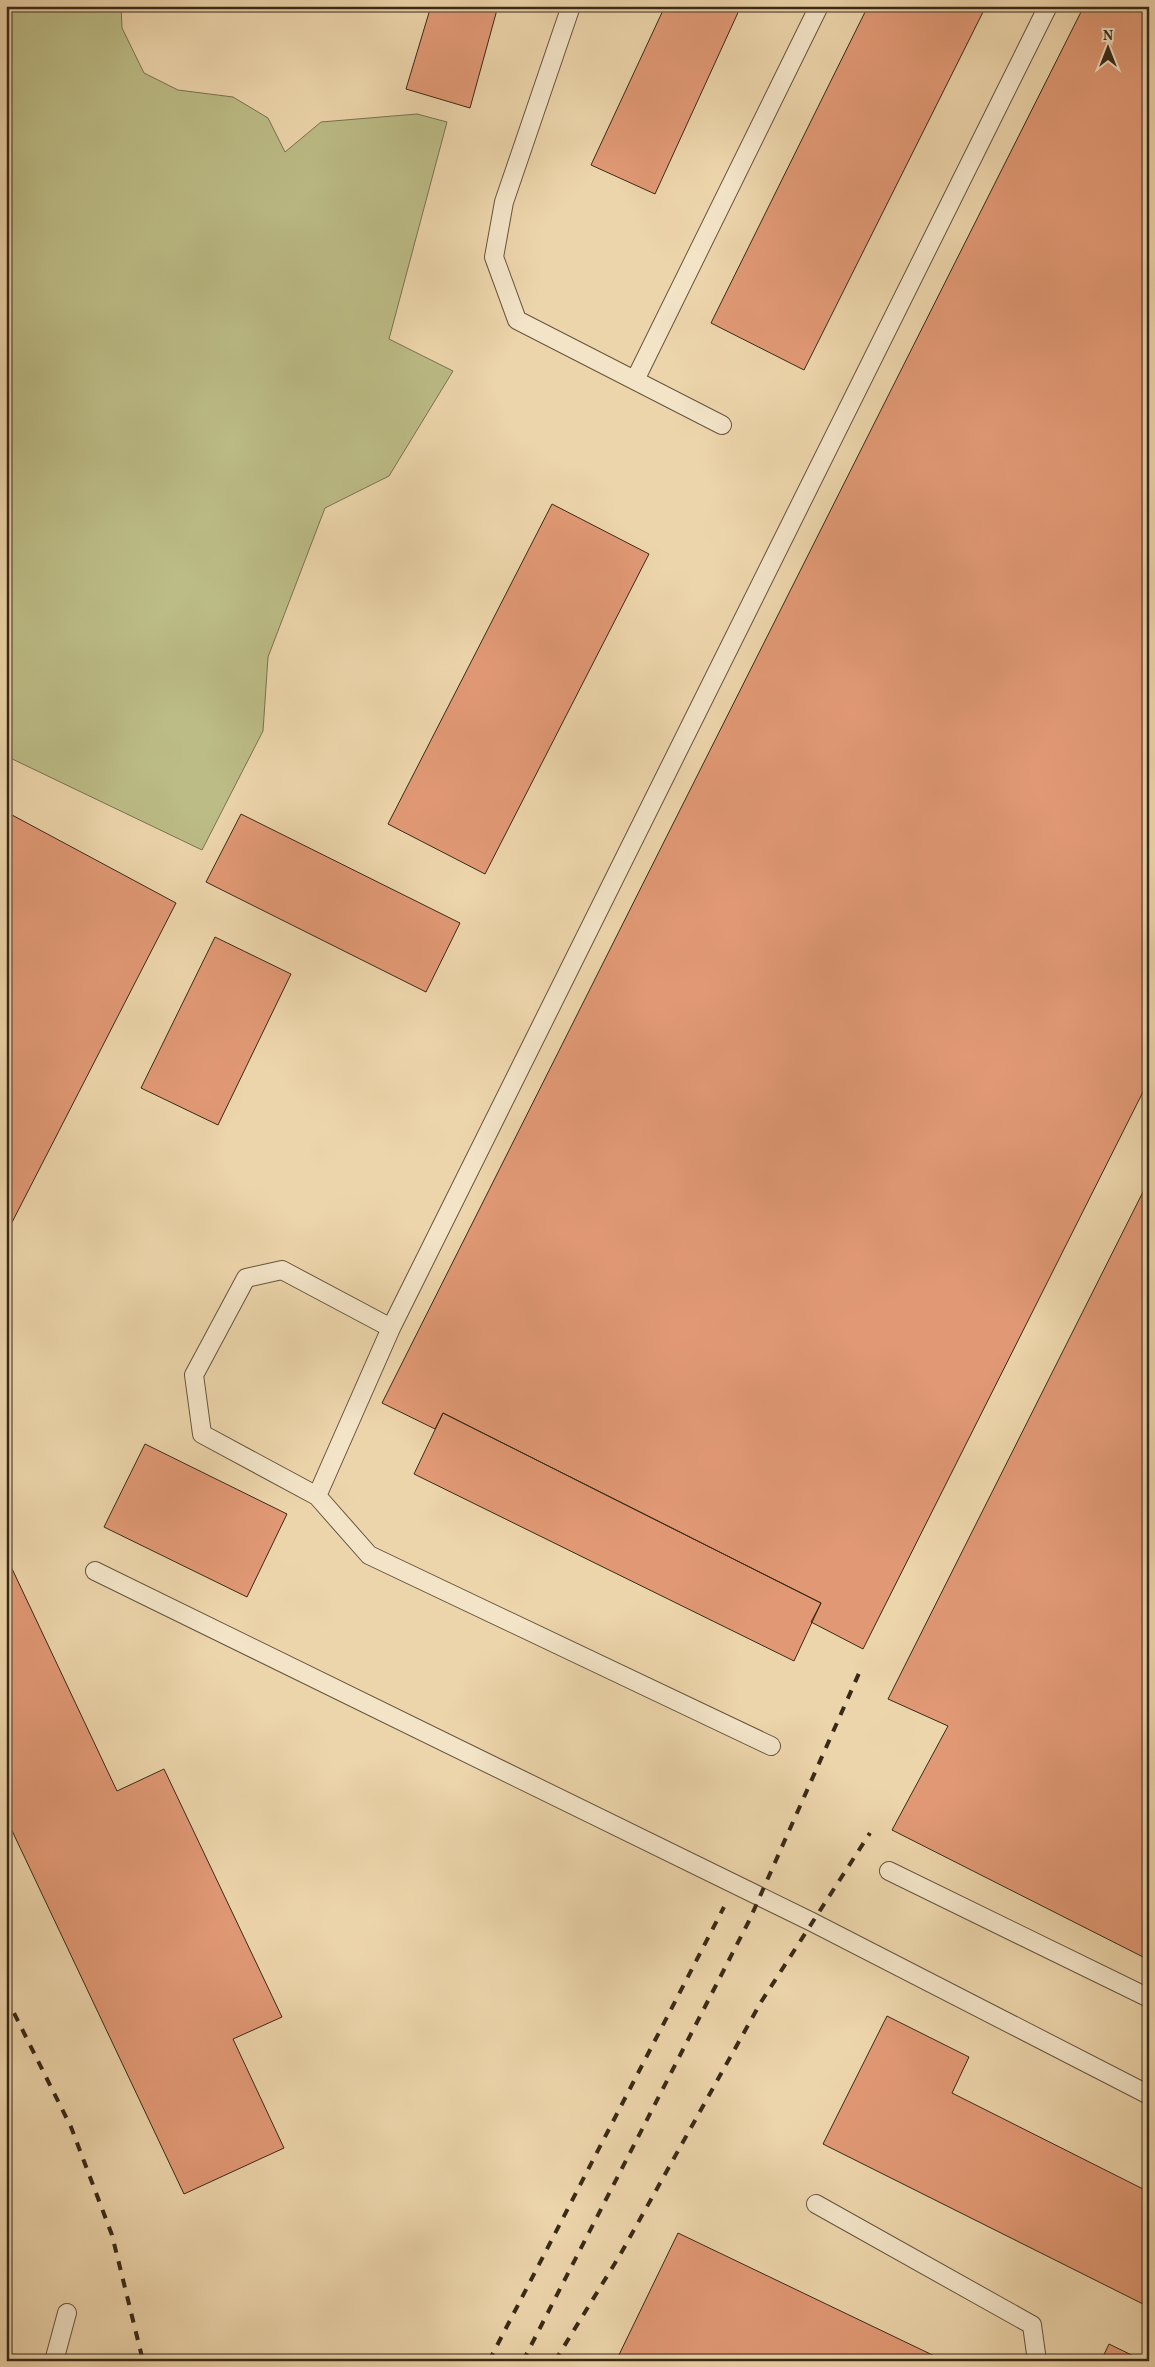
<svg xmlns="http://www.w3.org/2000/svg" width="1155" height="2367" viewBox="0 0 1155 2367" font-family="Vollkorn,serif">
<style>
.green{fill:#bcbc86;stroke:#7a724f}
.building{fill:#e19975;stroke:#392918}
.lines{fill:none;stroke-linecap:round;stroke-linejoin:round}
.service-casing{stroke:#66543d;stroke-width:20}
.service{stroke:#f3e4c8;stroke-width:18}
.rail{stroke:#392918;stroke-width:4;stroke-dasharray:9 9;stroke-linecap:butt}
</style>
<rect width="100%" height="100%" fill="#edd5ab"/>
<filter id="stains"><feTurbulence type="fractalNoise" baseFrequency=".004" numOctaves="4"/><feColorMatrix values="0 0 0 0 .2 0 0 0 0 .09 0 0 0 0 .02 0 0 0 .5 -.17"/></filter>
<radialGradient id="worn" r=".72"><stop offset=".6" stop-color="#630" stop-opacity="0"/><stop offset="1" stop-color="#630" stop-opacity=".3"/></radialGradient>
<!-- green -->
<path class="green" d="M6 6H121L122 28 144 73 178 90 233 97 268 118 285 152 321 122 417 114 447 122 389 339 453 371 389 476 325 508 268 657 263 731 202 850 6 756Z"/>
<!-- building -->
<path class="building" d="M431 6H498L470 108 406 89Z
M665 6H741L655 194 591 165Z
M868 6H986L804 370 711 323Z
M1084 6H1149V1080L863 1649 811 1622 821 1603 443 1413 435 1429 382 1403Z
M552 504 649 554 485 874 388 824Z
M241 814 460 923 426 992 206 882Z
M12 815 176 903 6 1234V825Z
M215 937 291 974 218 1125 141 1088Z
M1149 1180V1960L892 1830 948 1726 888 1699Z
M443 1413 821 1603 794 1661 414 1474Z
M145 1444 287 1514 247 1597 104 1527Z
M6 1556 117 1791 164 1769 282 2017 233 2039 284 2148 184 2194 6 1818Z
M887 2016 969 2057 952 2093 1149 2192V2307L823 2144Z
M678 2233 945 2361H616Z
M1109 2344 1144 2361H1101Z"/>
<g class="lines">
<defs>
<path id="service" d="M571 6 504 202 494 257 517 320 722 425
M635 380 819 6
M317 1496 202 1434 194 1375 246 1278 282 1270 391 1328
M95 1571 812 1922 1149 2095
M771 1746 369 1555 317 1496 391 1328 1048 6
M889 1871 1149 1998
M816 2204 1032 2325 1037 2361
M54 2361 67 2313"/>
</defs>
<!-- service casing -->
<use href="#service" class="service-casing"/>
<!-- service -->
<use href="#service" class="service"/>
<!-- rail -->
<path class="rail" d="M6 1997 71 2127 112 2235 143 2361
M489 2361 724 1907
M523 2361 749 1921 860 1671
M555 2361 620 2255 761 2002 870 1833"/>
</g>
<!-- margin -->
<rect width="1155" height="2367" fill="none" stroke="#edd5ab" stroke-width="25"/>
<rect x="8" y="8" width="1140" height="2352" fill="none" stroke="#392918" stroke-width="2.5"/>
<rect x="12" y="12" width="1130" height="2342" fill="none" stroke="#392918"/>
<!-- north arrow -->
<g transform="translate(1108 48)" stroke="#f3e4c8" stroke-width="4" paint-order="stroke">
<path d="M0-4L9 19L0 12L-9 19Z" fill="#392918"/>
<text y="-8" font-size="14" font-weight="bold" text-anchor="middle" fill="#392918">N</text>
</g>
<rect width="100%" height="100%" filter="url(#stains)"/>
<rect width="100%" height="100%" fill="url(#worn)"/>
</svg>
